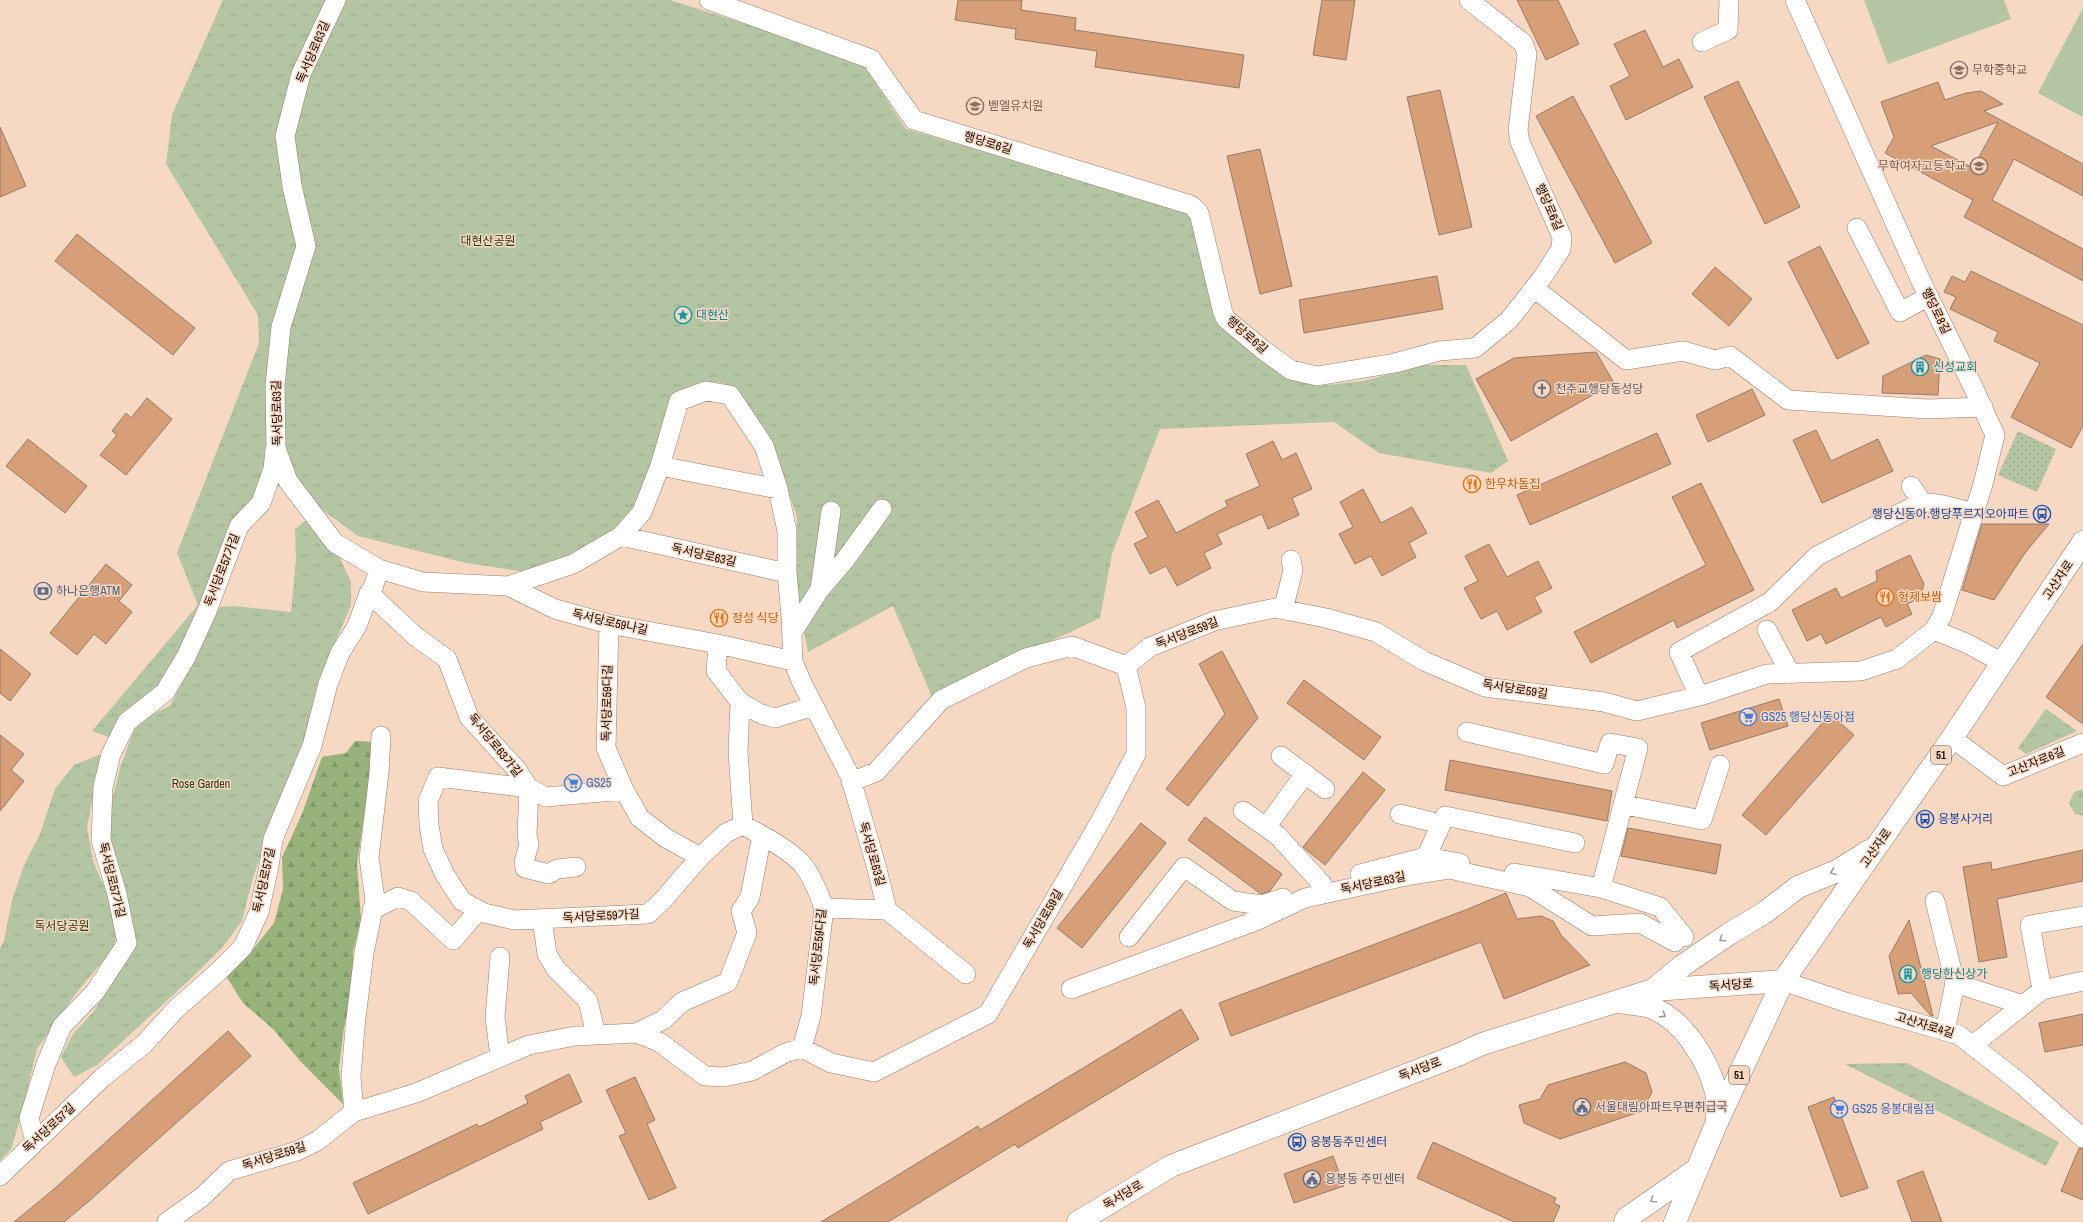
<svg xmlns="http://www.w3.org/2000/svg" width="2083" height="1222" viewBox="0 0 2083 1222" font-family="'Archivo Narrow','Noto Sans KR',sans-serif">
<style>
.grass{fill:#b3c5a3}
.forest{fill:url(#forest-firs)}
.park{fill:url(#park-tufts)}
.garden{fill:url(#garden-dots)}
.building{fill:#d69f78;stroke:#967b68;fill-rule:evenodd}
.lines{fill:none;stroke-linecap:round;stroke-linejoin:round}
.minor-casing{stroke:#997d6a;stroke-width:20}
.major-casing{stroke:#997d6a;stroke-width:23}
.minor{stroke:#fff;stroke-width:19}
.major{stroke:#fff;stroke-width:22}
.oneway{stroke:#a09d9b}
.labels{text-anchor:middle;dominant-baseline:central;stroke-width:3;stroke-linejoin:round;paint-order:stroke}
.shield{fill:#f6d8c3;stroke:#56473d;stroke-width:1}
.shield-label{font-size:11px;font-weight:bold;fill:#120904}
.street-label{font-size:12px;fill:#120904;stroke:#f6d8c3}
.education-label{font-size:12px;fill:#785e54;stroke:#f6d8c3;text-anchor:start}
.park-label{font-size:12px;fill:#283b11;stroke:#f6d8c3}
.culture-label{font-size:12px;fill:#0d838f;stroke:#f6d8c3;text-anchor:start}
.worship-label{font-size:12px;fill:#5b616d;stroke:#f6d8c3;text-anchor:start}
.food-label{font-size:12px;fill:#c56008;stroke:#f6d8c3;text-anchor:start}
.transit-label{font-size:12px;fill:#164399;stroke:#f6d8c3;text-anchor:start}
.service-label{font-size:12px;fill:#4e5e75;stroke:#f6d8c3;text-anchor:start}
.shop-label{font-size:12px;fill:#366cbe;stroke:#f6d8c3;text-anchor:start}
</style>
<defs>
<pattern id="forest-firs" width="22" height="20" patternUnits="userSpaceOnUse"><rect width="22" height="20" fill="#97b37b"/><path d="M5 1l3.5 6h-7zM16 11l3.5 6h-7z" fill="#819969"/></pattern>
<pattern id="park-tufts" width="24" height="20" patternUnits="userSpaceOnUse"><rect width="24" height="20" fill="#b3c5a3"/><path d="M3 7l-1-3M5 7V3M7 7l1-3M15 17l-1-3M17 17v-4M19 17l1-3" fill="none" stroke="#99a88b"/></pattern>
<pattern id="garden-dots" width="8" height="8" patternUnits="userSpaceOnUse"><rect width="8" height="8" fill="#b3c5a3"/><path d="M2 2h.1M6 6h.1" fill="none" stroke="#99a88b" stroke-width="1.8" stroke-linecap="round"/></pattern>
</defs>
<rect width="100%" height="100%" fill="#f6d8c3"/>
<!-- grass -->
<path class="grass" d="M1864 0H2004L2011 19 1888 64Z
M2083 8V117L2038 93Z"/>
<!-- forest -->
<path class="forest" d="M355 741 375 742 357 864 361 919 353 952V986L344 1028 339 1068 343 1104 301 1062 273 1029 243 1003 226 976 254 948 274 923 283 889 282 857 302 814 322 757 346 753Z"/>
<!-- park -->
<path class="park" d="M223 0H670L860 60 906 129 1186 211 1193 219 1218 319 1289 379 1318 386 1363 381 1426 365H1466L1508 461 1491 473 1379 453 1334 422 1160 429 1112 554 1100 618 932 697 893 606 808 652 797 597V517L794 508 774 450 737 394 724 383 709 382 670 400 658 462 632 508 614 531 583 549 526 572 466 563 358 536 284 482 235 524 194 647 134 729 152 714 170 706 220 607 234 606 291 612 296 560 295 529 311 516 340 558 351 582V605L317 685 301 754 267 837 252 881 242 921 221 949 186 983 97 1065 74 1077 61 1057 73 1034 94 1011 123 965 110 840V808L120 768 134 730 125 743 92 731 198 605 177 553 259 343 258 315 166 164 172 115Z
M2046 709 2077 731 2026 754 2018 748Z
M101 754 87 827 93 861 119 921 114 948 77 992 37 1049 21 1116 11 1149 0 1161V948L4 941 12 900 25 863 40 834 55 789 74 765Z
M2083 789V816L2075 814 2069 803 2074 792Z
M1907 1063 2059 1142 2046 1166 1845 1064Z"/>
<!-- garden -->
<path class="garden" d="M2018 431 2056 449 2037 492 1998 475Z"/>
<!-- building -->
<path class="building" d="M958 0H1022L1021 10 1076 18 1075 30 1244 55 1239 88 1095 67 1097 51 1015 39 1016 29 955 20Z
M1322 0H1355L1346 60 1313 55Z
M1517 0H1558L1579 44 1546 60Z
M1645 30 1663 67 1679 59 1693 87 1626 120 1610 86 1630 76 1614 44Z
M1738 81 1800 207 1765 224 1704 97Z
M1938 82 1945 100 1966 93 1981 91 2003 104 1984 111 2083 164V196L2014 159 1992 200 2083 249V281L1964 217 1973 200 1885 153 1894 137 1881 102ZM1998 122 1973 168 1931 146Z
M1440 90 1472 227 1439 235 1407 97Z
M1573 96 1652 243 1615 263 1536 116Z
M0 127 26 186 0 197Z
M1260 149 1292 286 1260 294 1227 156Z
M77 234 195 328 173 355 55 261Z
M1820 246 1869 343 1837 359 1788 262Z
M1715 267 1752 299 1729 326 1692 294Z
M1971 271 2083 325V426L2071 448 2011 417 2040 363 1994 341 1998 332 1950 309 1956 297 1944 292 1952 276 1965 282Z
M1437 276 1443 309 1304 333 1299 300Z
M1596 352 1614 383 1511 441 1476 379 1514 358Z
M1926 355 1940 359 1938 395 1882 393 1883 376Z
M1752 389 1765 415 1708 442 1696 415Z
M147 398 172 419 126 475 100 455 117 435 112 431 126 413 131 418Z
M1816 430 1831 461 1878 439 1893 471 1822 503 1793 440Z
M1657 433 1671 464 1530 525 1517 495Z
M28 439 87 486 65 513 6 466Z
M1273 441 1282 460 1296 453 1312 489 1292 498 1299 515 1268 529 1262 514 1217 534 1222 544 1204 553 1211 568 1177 586 1166 566 1150 574 1134 544 1148 537 1135 512 1158 500 1176 533 1228 506 1225 501 1260 486 1246 454Z
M1701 483 1754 590 1677 628 1674 620 1591 663 1574 632 1706 565 1672 497Z
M1363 489 1381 523 1412 507 1427 533 1409 543 1416 557 1382 576 1371 556 1355 564 1339 534 1353 527 1340 502Z
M1982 524H2049L2025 553 1994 600 1962 590Z
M1489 544 1507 577 1538 561 1552 588 1534 597 1542 612 1507 630 1497 611 1481 619 1464 588 1478 581 1465 556Z
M1910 555 1924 584 1920 598 1907 604 1912 614 1886 627 1881 617 1826 644 1821 634 1807 641 1792 610 1836 588 1841 598 1877 581 1876 571Z
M106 564 132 585 119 601 132 612 106 644 94 634 77 655 50 633Z
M2083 644V724L2046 697Z
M0 649 31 674 10 701 0 693Z
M1222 651 1258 718 1188 806 1166 789 1225 714 1199 664Z
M1304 680 1381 737 1364 760 1287 703Z
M1779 699 1788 726 1710 750 1701 723Z
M1830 714 1854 735 1766 835 1742 815Z
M0 735 24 754 11 770 24 781 0 811Z
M1450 760 1612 791 1607 821 1445 790Z
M1363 772 1385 790 1325 865 1303 847Z
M1205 817 1282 874 1270 891 1261 894 1188 840Z
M1141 823 1166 843 1082 948 1057 928Z
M1628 828 1721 845 1716 874 1621 856Z
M2083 850V881L1997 899 2007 957 1979 962 1963 867 1991 862 1992 870Z
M1506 893 1517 919 1541 916 1553 921 1561 935 1590 965 1504 999 1481 942 1231 1036 1219 1003 1468 909Z
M1909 920 1933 1016 1930 1015 1911 993 1898 994 1889 956Z
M1181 1009 1199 1039 1018 1148 1015 1144 888 1222H821L978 1126 980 1130Z
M2083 1014V1045L2045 1052 2039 1023Z
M228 1031 251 1056 89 1201 64 1222H14L53 1190Z
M1625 1062 1646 1073 1652 1092 1642 1111 1560 1139 1524 1123 1519 1105 1540 1099 1548 1085Z
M569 1074 582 1102 540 1122 543 1129 368 1214 353 1183 477 1124 479 1127 528 1103 525 1096Z
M635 1077 655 1120 647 1124 676 1188 649 1200 619 1136 626 1133 606 1090Z
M1834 1097 1868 1188 1841 1197 1808 1107Z
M1433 1142 1556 1198 1554 1203 1560 1206 1553 1222H1514L1417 1178Z
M2079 1148 2083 1149V1200L2061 1191Z
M1333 1156 1344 1186 1294 1203 1284 1174Z
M1923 1171 1942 1222H1912L1897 1181Z"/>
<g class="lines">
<defs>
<path id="minor" d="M336 0 301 74 285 136 292 186 306 246 281 327 275 385 276 448 288 481 335 543 379 569 423 582 508 586 573 564 621 536 642 512 660 466 679 401 706 391 730 395 764 446 778 489 787 531V573L791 616 793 661 802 683 850 776 876 865 887 910 966 974
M709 0 871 59 914 120 1191 205 1199 213 1223 313 1226 319 1262 349 1291 370 1317 376 1395 363 1439 351 1475 348 1509 320 1542 278 1561 249 1562 237 1520 142 1518 130 1527 54 1523 43 1469 0
M1795 0 1921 281 1974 389 1995 435 1983 484 1942 616 1934 630
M1702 42 1728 30 1729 0
M1857 228 1900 312 1929 296
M1534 288 1626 360 1683 351 1715 360 1730 356 1788 400 1928 409 1983 407
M660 466 778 489
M1911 486 1922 502
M621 536 787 573
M508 586 555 609 609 624 718 644 793 661
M820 589 845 560 882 509
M369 593 415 636 447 659 469 717 517 770 529 788 546 797 624 790
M1283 610 1293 570 1291 560
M609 624 606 748 624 790 640 818 666 838 700 857 726 833 743 825
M1767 630 1790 673
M792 633 820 589 831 511
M718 644 716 671 740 702 738 752 743 825
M1699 696 1679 652 1770 602 1817 556 1922 502 1943 505 1974 513
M740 702 761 714 775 718 814 706
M1467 732 1604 764 1610 743 1638 748 1601 888
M1952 738 2003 776 2083 743
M1281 756 1325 789
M851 782 876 772 941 700 1026 658 1072 646 1126 666
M1625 805 1702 820 1720 765
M1243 811 1277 835 1322 884
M1400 814 1441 824
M743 825C760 834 789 849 802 864 812 875 819 894 824 908L811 1016 802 1048
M1266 827 1305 774
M1426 857 1445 816 1575 843
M576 867 557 869 549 874 525 868 524 862 529 844 527 835 529 788 438 777 428 801 429 825 433 849 445 875 462 901 484 913 514 920 648 914 663 900 700 857
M1514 873 1601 888 1660 907 1684 937
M1360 874 1426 857 1460 863
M1935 901 1955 983
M824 908 887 910
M372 910 398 897 411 901 453 940 478 911
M542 919 547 954 556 969 588 1001 596 1035
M1129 937 1184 867 1233 901 1262 905 1283 898
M500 957 495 1017 500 1057
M1783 981 1848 1003 1959 1035 2019 1082 2083 1138
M1071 989 1258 920 1305 898 1411 875 1449 869 1530 887 1592 926 1640 923 1675 942
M2042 990 2030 925 2083 916
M1945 1031 1955 983 2023 1005
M636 1033 663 1020 682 1002 728 982 747 933 741 911 750 897 762 835
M1973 1045 2042 990 2083 981
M354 1112 351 1077 355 1027 364 953 375 899 369 858 379 773 381 736
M35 1141 29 1118 46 1064 62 1026 95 992 127 943 117 894 101 840 103 787 111 754 127 722 165 692 186 657 207 611 239 526 261 503 273 469 275 450
M0 1176 102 1078 144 1044 176 1009 218 972 243 947 259 912 269 866 273 839 312 746 328 684 340 653 357 626 369 593 373 588 379 569
M167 1222 202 1197 229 1171 297 1151 317 1141 354 1112 416 1093 529 1045 575 1036 636 1033 659 1042 705 1076 724 1077 752 1071 785 1053 802 1048 831 1063 874 1072 988 1014 1101 820 1136 754V708L1126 666 1150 647 1214 621 1275 608 1326 618 1376 632 1424 661 1485 687 1604 702 1637 711 1703 695 1767 674 1861 671 1897 659 1934 630 1966 643 2003 663"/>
<path id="major" d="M1653 990 1682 966 1729 934 1764 913 1798 887 1837 871 1869 851
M1620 1002C1630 1004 1641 1004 1650 1007 1683 1019 1708 1060 1716 1092 1718 1101 1717 1111 1717 1120
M1078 1222 1171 1166 1458 1055 1482 1044 1653 990 1783 981
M1625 1222 1627 1218 1696 1170
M1675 1222 1717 1122 1783 981 1952 738 2083 542"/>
</defs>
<!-- minor casing -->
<use href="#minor" class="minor-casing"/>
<!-- major casing -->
<use href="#major" class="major-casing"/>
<!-- minor -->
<use href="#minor" class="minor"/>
<!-- major -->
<use href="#major" class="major"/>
</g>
<!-- one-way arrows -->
<defs><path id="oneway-chevron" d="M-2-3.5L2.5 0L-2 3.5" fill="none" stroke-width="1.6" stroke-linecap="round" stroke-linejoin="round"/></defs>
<g class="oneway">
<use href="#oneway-chevron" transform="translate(1833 872) rotate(159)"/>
<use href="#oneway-chevron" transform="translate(1722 939) rotate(146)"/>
<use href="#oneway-chevron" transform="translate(1663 1015) rotate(33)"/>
<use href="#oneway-chevron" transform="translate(1653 1200) rotate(145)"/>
</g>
<!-- icons -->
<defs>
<symbol id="school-ring" viewBox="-11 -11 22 22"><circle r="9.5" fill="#f6d8c3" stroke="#8d6e63" stroke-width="1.5"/><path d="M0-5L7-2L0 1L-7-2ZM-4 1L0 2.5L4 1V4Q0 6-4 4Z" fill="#8d6e63"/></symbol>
<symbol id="sight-ring" viewBox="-11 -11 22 22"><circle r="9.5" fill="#f6d8c3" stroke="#0f9aa8" stroke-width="1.5"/><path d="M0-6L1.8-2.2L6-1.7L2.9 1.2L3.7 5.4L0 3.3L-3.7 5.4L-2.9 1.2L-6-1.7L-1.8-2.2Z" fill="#0f9aa8"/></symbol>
<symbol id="building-ring" viewBox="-11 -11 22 22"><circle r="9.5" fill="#f6d8c3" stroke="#0f9aa8" stroke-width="1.5"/><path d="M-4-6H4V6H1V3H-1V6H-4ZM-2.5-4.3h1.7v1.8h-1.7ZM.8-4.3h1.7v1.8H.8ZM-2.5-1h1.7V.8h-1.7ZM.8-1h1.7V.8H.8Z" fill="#0f9aa8"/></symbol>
<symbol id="church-ring" viewBox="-11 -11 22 22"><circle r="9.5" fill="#f6d8c3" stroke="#6b7280" stroke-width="1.5"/><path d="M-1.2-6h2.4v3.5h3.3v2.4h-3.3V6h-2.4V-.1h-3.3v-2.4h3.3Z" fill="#6b7280"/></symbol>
<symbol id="restaurant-ring" viewBox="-11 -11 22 22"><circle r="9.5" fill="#f6d8c3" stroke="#e8710a" stroke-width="1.5"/><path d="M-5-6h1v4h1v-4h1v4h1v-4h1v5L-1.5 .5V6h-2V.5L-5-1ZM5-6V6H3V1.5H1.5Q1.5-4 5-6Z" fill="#e8710a"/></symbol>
<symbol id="bus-ring" viewBox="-11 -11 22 22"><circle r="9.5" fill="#f6d8c3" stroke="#1a4fb4" stroke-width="1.5"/><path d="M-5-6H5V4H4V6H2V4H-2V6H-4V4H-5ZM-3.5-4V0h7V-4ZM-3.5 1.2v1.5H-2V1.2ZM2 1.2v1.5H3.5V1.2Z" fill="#1a4fb4"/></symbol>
<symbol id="bank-ring" viewBox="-11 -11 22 22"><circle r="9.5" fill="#f6d8c3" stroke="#5c6f8a" stroke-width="1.5"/><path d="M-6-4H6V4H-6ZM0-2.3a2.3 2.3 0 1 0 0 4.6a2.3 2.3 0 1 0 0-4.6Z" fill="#5c6f8a"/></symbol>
<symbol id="supermarket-ring" viewBox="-11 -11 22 22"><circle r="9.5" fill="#f6d8c3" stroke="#3f7fe0" stroke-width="1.5"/><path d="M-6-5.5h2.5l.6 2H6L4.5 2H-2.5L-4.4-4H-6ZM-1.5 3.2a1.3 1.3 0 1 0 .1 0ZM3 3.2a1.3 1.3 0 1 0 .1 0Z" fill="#3f7fe0"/></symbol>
<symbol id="civic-ring" viewBox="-11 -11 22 22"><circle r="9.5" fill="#f6d8c3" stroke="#5c6f8a" stroke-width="1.5"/><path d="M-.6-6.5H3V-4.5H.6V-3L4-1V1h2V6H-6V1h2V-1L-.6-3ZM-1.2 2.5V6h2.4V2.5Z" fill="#5c6f8a"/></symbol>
</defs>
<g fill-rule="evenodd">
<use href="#school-ring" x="1949" y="60" width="20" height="20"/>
<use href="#school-ring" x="965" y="96" width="20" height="20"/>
<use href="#school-ring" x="1969" y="156" width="20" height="20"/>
<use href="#sight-ring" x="673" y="305" width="20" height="20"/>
<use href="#building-ring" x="1910" y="357" width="20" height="20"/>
<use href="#church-ring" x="1532" y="379" width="20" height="20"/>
<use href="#restaurant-ring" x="1462" y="474" width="20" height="20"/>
<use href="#bus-ring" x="2032" y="504" width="20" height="20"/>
<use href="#bank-ring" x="33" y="581" width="20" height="20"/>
<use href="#restaurant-ring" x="1875" y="587" width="20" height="20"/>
<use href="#restaurant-ring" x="709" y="608" width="20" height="20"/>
<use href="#supermarket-ring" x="1738" y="707" width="20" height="20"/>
<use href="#supermarket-ring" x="563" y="773" width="20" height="20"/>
<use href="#bus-ring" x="1915" y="809" width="20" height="20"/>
<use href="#building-ring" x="1898" y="964" width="20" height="20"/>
<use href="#civic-ring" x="1572" y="1097" width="20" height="20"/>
<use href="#supermarket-ring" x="1829" y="1099" width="20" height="20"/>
<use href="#bus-ring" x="1287" y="1132" width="20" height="20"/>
<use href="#civic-ring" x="1302" y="1169" width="20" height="20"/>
</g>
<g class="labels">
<!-- shield labels -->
<g class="shield">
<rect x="1931" y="746" width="20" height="18" rx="3"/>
<rect x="1729" y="1066" width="20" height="18" rx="3"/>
</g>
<g class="shield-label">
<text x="1941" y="755">51</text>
<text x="1739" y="1075">51</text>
</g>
<!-- street labels -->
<g class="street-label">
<text transform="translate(313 52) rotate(-67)">독서당로63길</text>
<text transform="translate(988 143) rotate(17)">행당로6길</text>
<text transform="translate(1549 207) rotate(66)">행당로6길</text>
<text transform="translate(1936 311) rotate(64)">행당로8길</text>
<text transform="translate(1247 335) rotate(41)">행당로6길</text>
<text transform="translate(277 413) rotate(-91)">독서당로63길</text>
<text transform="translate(704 555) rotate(13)">독서당로63길</text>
<text transform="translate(222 570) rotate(-69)">독서당로57가길</text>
<text transform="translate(2058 580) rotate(-56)">고산자로</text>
<text transform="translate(610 622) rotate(13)">독서당로59나길</text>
<text transform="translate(1187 633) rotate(-21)">독서당로59길</text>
<text transform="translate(1515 689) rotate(9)">독서당로59길</text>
<text transform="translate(607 703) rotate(-89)">독서당로59다길</text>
<text transform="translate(495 745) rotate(51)">독서당로63가길</text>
<text transform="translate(2036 762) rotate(-22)">고산자로6길</text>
<text transform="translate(1876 848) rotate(-55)">고산자로</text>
<text transform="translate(872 854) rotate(74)">독서당로63길</text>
<text transform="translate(112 880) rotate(76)">독서당로57가길</text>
<text transform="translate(264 880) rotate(-78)">독서당로57길</text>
<text transform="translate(1373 883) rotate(-12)">독서당로63길</text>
<text transform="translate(601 916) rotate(-3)">독서당로59가길</text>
<text transform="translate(1043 919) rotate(-60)">독서당로59길</text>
<text transform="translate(818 947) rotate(-84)">독서당로59다길</text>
<text transform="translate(1731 985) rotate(-4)">독서당로</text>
<text transform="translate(1925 1025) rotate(17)">고산자로4길</text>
<text transform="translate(1420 1069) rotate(-21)">독서당로</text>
<text transform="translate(49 1128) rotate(-43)">독서당로57길</text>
<text transform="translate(274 1156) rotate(-18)">독서당로59길</text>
<text transform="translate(1123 1195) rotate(-31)">독서당로</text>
</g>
<!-- education labels -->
<g class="education-label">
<text x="1972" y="70">무학중학교</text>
<text x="988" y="106">벧엘유치원</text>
<text x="1966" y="166" text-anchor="end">무학여자고등학교</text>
</g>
<!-- park labels -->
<g class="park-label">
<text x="488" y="241">대현산공원</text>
<text x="201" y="784">Rose Garden</text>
<text x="62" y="926">독서당공원</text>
</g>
<!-- culture labels -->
<g class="culture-label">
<text x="696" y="315">대현산</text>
<text x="1933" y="367">신성교회</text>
<text x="1921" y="974">행당한신상가</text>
</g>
<!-- worship labels -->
<g class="worship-label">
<text x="1555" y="389">천주교행당동성당</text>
</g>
<!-- food labels -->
<g class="food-label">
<text x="1485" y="484">한우차돌집</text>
<text x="1898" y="597">형제보쌈</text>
<text x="732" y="618">정성 식당</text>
</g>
<!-- transit labels -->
<g class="transit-label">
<text x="2029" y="514" text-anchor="end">행당신동아.행당푸르지오아파트</text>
<text x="1938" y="819">응봉사거리</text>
<text x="1310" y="1142">응봉동주민센터</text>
</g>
<!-- service labels -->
<g class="service-label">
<text x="56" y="591">하나은행ATM</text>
<text x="1595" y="1107">서울대림아파트우편취급국</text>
<text x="1325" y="1179">응봉동 주민센터</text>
</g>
<!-- shop labels -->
<g class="shop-label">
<text x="1761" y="717">GS25 행당신동아점</text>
<text x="586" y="783">GS25</text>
<text x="1852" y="1109">GS25 응봉대림점</text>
</g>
</g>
</svg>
